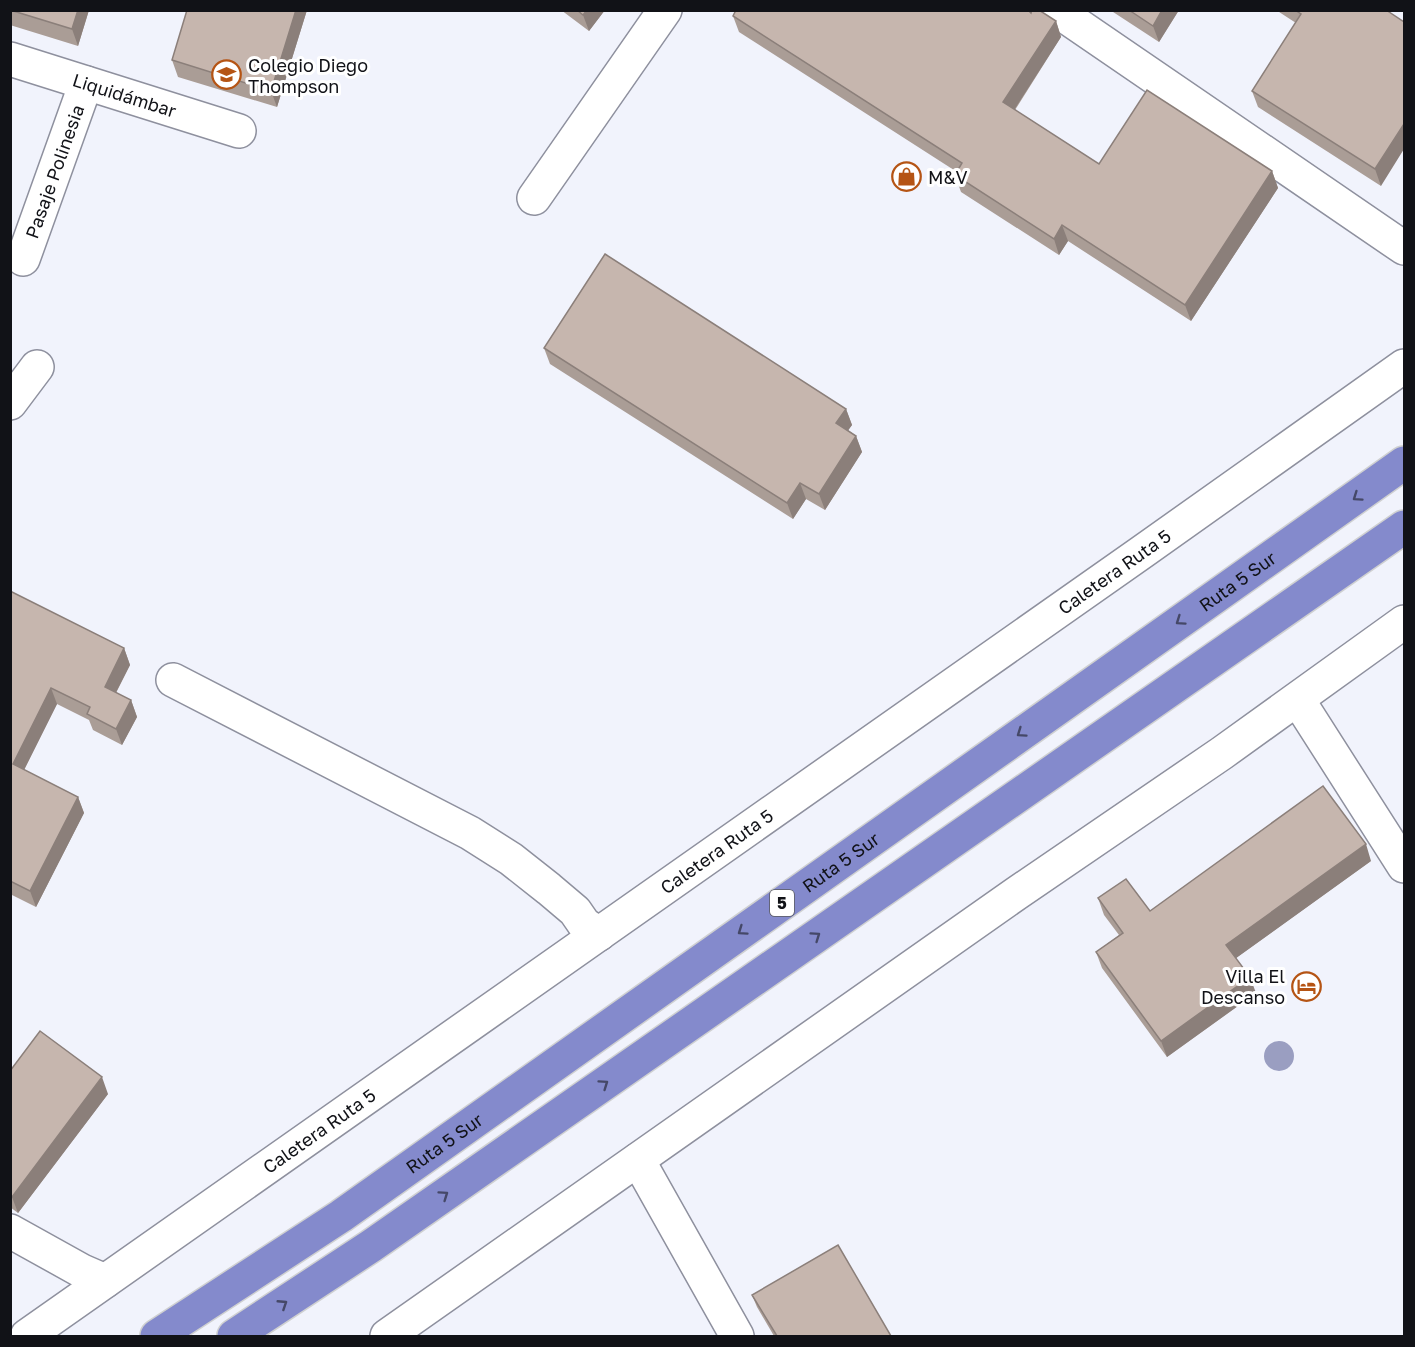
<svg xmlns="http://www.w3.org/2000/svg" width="1415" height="1347" viewBox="0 0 1415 1347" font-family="'Golos Text',sans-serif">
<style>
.water{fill:#9a9ec1}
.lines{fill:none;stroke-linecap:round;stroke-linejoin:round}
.minor-casing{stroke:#8e909e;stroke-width:36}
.highway-casing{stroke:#cfd0d1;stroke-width:36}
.minor{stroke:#fff;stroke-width:33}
.highway{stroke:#848acc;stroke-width:33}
.wall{fill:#aa9d96}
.shaded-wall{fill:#8b7f7a}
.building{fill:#c6b6ae;stroke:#8b7f7a;stroke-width:1.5}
.oneway{stroke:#454868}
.labels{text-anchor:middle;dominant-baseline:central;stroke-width:6;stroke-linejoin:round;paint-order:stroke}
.shield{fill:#fff;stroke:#58595d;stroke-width:1.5}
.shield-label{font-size:16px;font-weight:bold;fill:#111217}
.poi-label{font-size:18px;fill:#111217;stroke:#fff;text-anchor:start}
.street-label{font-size:18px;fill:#111217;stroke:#fff}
</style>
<rect width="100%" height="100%" fill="#f1f3fc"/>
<!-- water -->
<path class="water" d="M1264 1056a15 15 0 1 1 30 0a15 15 0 1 1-30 0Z"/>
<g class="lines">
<defs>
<g id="minor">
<path d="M1056 10 1404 248"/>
<path id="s1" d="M10 59 239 131"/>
<path d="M534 198 665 10"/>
<path id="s2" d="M23 259 86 83"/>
<path d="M10 403 37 367"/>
<path d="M173 680 470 833 511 859 549 889 575 911 584 924 599 934"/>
<path d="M1298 700 1404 866"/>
<path d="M638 1160 737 1336"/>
<path d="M10 1231 82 1271 105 1281"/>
<path id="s3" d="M27 1336 1142 552 1404 366"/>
<path d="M387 1336 1017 893 1222 753 1404 622"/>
</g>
<g id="highway">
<path id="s4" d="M157 1336 341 1216 1404 463"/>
<path d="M234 1336 371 1246 1404 527"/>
</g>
</defs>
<!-- minor casing -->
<use href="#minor" class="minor-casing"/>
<!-- highway casing -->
<use href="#highway" class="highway-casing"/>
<!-- minor -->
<use href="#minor" class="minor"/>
<!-- highway -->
<use href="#highway" class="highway"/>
</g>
<!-- wall -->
<path class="wall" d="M10 10H89L78 46 10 25Z
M187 10H307L277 107 178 77 172 60Z
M561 10H605L589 31Z
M1110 10H1179L1159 42Z
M1276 10H1386L1381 186 1258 107 1252 91 1296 23Z
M733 16 1056 21 1061 37 1015 110 1099 164 1272 171 1278 188 1191 321 1068 241 1059 255 961 192 955 175 957 172 739 32Z
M544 348 846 409 852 425 848 430 856 436 862 452 825 510 806 499 793 519 550 364Z
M10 591 124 648 130 665 116 693 131 700 137 717 122 745 93 730 89 720 57 704 24 770 78 797 84 813 36 907 10 894Z
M1371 861 1236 958 1256 993 1167 1057 1102 968 1096 952 1119 935 1104 915 1098 898 1150 911Z
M10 1071 108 1094 18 1213 10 1207Z
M752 1295 891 1336H774L757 1307Z"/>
<!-- shaded-wall -->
<path class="shaded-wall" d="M78 10H89L78 46 72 29Z
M296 10H307L277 107 271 91Z
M587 10H605L589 31 583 15Z
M1162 10H1179L1159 42 1153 26Z
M1056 21 1061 37 1009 118 1003 102Z
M1404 124V149L1381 186 1375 169Z
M1272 171 1278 188 1191 321 1185 305Z
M1062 225 1068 241 1059 255 1054 239Z
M846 409 852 425 842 439 836 423Z
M856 436 862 452 825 510 819 494Z
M800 483 806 499 793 519 787 503Z
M124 648 130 665 110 704 105 687Z
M51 688 57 704 19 780 13 764Z
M131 700 137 717 122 745 116 729Z
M78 797 84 813 36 907 30 891Z
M1366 844 1371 861 1232 961 1226 945Z
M1250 977 1256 993 1167 1057 1161 1041Z
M102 1077 108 1094 18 1213 12 1197Z"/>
<!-- building -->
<path class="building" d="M10 10H78L72 29Z
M187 10H296L271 91 172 60Z
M577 10H587L583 15Z
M736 10H1028L1031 13 1032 10H1039L1056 21 1003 102 1099 164 1147 90 1272 171 1185 305 1062 225 1054 239 955 175 962 163 733 16Z
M1129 10H1162L1153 26Z
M1295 10H1386L1404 22V124L1375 169 1252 91 1301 14Z
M605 254 846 409 836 423 856 436 819 494 800 483 787 503 544 348Z
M10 591 124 648 105 687 131 700 116 729 87 714 90 707 51 688 13 764 78 797 30 891 10 881Z
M1323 786 1366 844 1226 945 1250 977 1161 1041 1096 952 1123 933 1098 898 1126 879 1150 911Z
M40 1031 102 1077 12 1197 10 1195V1071Z
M838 1245 891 1336H777L752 1295Z"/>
<!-- one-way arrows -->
<defs><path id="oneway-chevron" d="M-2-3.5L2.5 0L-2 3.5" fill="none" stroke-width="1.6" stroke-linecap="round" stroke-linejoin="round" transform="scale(1.5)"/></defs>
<g class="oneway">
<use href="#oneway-chevron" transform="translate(1357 497) rotate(145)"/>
<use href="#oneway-chevron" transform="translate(1180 621) rotate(145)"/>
<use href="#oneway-chevron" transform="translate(1021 733) rotate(145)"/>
<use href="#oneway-chevron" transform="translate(742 931) rotate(145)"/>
<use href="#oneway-chevron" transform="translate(816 936) rotate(-35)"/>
<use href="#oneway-chevron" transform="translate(604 1084) rotate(-35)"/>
<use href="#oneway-chevron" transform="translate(444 1195) rotate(-35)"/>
<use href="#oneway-chevron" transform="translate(283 1304) rotate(-33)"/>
</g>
<!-- icons -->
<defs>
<symbol id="school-ring" viewBox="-11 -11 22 22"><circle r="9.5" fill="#fff" stroke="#b55414" stroke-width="1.5"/><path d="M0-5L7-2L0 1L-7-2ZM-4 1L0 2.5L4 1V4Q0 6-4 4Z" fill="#b55414"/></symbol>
<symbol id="shop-ring" viewBox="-11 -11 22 22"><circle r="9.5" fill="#fff" stroke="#b55414" stroke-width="1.5"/><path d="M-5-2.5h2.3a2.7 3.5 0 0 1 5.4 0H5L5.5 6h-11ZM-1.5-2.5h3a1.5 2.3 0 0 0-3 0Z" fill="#b55414"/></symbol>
<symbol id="hotel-ring" viewBox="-11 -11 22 22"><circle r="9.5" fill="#fff" stroke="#b55414" stroke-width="1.5"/><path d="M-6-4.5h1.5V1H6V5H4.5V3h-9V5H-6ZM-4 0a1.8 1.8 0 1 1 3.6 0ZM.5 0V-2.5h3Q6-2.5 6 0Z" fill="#b55414"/></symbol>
</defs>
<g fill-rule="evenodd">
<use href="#school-ring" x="210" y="58" width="33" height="33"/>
<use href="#shop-ring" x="890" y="160" width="33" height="33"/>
<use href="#hotel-ring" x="1290" y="970" width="33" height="33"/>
</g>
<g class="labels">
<!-- shield labels -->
<rect class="shield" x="770" y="890" width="24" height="26" rx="4.5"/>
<g class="shield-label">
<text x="782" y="903">5</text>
</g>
<!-- poi labels -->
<g class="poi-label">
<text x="248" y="65">Colegio Diego<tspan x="248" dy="21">Thompson</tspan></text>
<text x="928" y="177">M&amp;V</text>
<text x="1285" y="976" text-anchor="end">Villa El<tspan x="1285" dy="21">Descanso</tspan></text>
</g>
<!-- street labels -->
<g class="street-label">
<text stroke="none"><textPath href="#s1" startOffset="120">Liquidámbar</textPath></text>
<text stroke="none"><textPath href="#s2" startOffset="93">Pasaje Polinesia</textPath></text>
<text stroke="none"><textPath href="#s3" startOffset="1329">Caletera Ruta 5</textPath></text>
<text stroke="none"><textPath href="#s4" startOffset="1318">Ruta 5 Sur</textPath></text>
<text stroke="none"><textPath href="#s3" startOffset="843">Caletera Ruta 5</textPath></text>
<text stroke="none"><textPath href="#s4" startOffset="832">Ruta 5 Sur</textPath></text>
<text stroke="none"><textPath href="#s3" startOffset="357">Caletera Ruta 5</textPath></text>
<text stroke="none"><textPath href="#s4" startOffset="346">Ruta 5 Sur</textPath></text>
</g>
</g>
<!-- border -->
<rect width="1415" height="1347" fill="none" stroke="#111217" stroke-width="24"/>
</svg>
